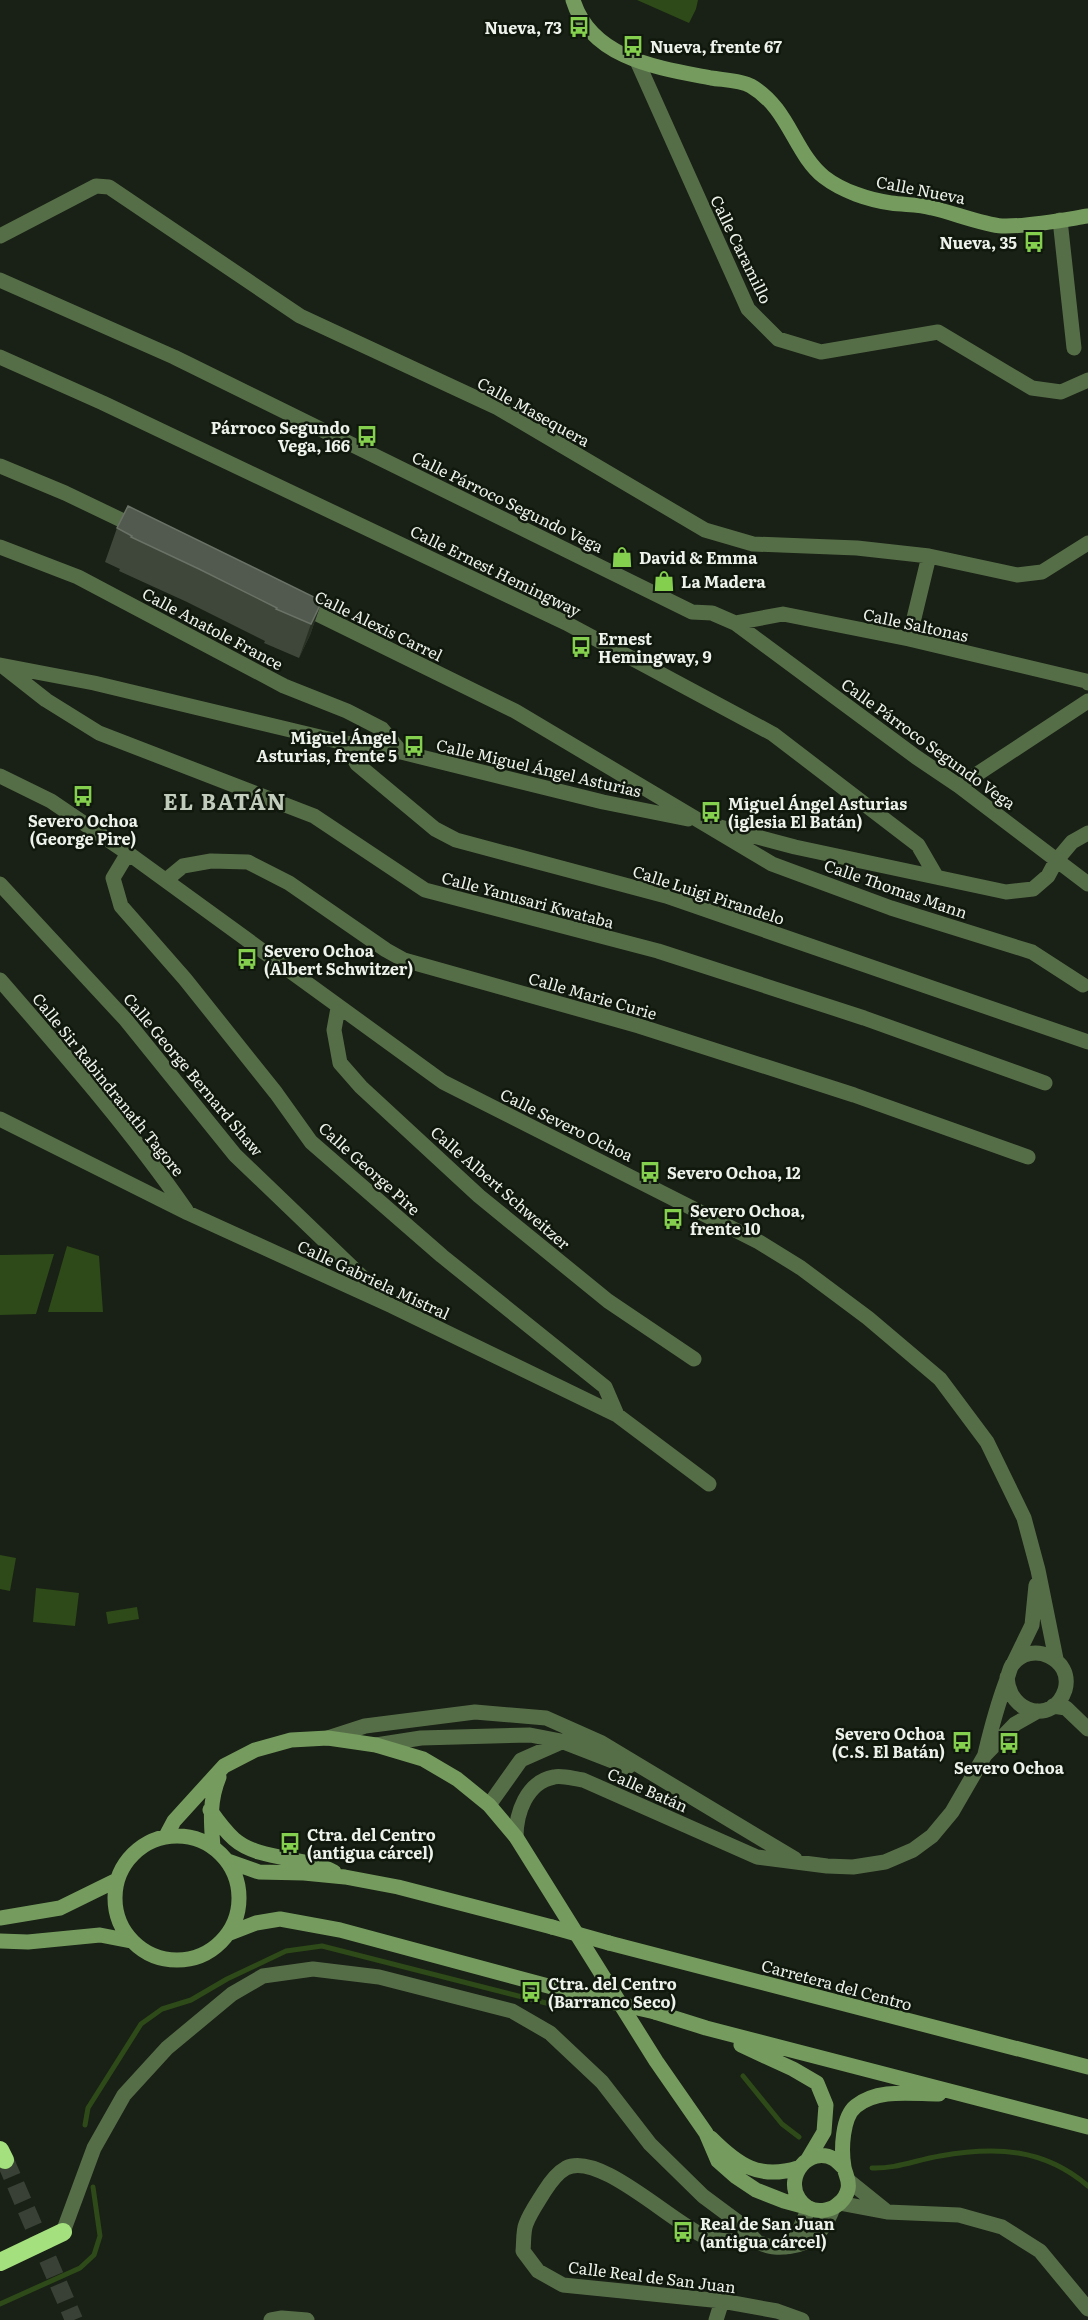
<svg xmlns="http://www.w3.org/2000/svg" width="1088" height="2320" viewBox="0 0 1088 2320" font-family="Literata,serif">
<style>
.water{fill:#2d4a18}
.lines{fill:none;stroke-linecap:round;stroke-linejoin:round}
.stream{stroke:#2d4a18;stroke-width:5}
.highway-tunnel{stroke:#394035;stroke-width:18;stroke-dasharray:18 9;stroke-linecap:butt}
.street{stroke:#566e48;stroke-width:15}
.secondary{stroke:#759c5e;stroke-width:15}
.highway{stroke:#a4e07d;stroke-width:18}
.secondary-bridge{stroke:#759c5e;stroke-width:15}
.wall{fill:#3f473b}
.shaded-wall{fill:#283024}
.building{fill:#52594e;stroke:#6a7166;stroke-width:1.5}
.labels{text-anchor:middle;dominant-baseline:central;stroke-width:5;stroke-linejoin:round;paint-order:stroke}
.poi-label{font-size:16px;font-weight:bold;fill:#edf2ea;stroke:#10170c;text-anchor:start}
.street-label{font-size:16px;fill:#edf2ea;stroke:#10170c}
.district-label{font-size:22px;font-weight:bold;letter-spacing:1.5px;fill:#c2ccbd;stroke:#10170c}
</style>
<rect width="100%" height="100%" fill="#192015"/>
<!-- water -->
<path class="water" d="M637 0H698L696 9 689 23Z
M67 1246 99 1256 103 1312H48Z
M54 1254 36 1314 0 1315V1255Z
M0 1555 16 1558 10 1591 0 1589Z
M36 1588 79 1593 75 1626 33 1622Z
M137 1607 139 1619 108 1624 106 1612Z"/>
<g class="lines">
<!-- stream -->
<path class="stream" d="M743 2076 782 2124 799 2137
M85 2125 88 2108 141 2024 162 2009 191 2000 227 1979 286 1951 322 1946 554 2005
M872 2168C895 2169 916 2160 940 2156 995 2146 1044 2148 1088 2186
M0 2304 80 2268 94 2255 100 2236 93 2187"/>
<!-- highway-tunnel -->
<path class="highway-tunnel" d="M5 2160 74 2320"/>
<!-- street -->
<path class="street" d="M637 61 748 309 778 339 821 352 938 332 1032 388 1061 392 1088 380
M1060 220 1074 348
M0 236 96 186 109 187 300 316 498 408 705 530 753 544 857 548 929 556 1017 575 1042 572 1088 543
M0 280 174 357 692 612 712 613 735 623 916 757 959 786 1088 884
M0 357 103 403 566 623 773 734 918 845 936 876
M0 466 65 493 138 528
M0 547 78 577 284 686 347 711 382 729 401 752
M301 606 515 711 772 864 891 908 1032 952 1083 985
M735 623 783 614 909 639 1086 681 1088 683
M909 639 929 556
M0 665 94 683 345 743 401 752 603 802 688 819
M4 667 46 700 99 733 314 816 425 890 658 951 864 1018 1045 1083
M345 743 357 764 435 829 456 840 666 896 1088 1042
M0 776 51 801 132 856 443 1082 759 1242 801 1268 868 1318 940 1379 987 1442 1024 1518 1038 1570 1056 1659
M959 786 1088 701
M720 827 795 847 1006 892 1033 889 1048 876 1056 861 1072 842 1088 833
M132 856 125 858 113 878 121 906 185 979 276 1093 311 1142 442 1256 605 1387 617 1415
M166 880 183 866 211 861 248 862 289 883 386 950 404 960 639 1026 854 1095 1028 1157
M0 884 126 1020 235 1155 383 1297
M0 980C65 1055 130 1129 186 1210
M338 1008 334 1030 340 1063 361 1087 479 1196 608 1301 694 1359
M0 1119 188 1213 392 1306 617 1415 709 1484
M1014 1662 1032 1625 1036 1585
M1053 1706 1066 1708 1088 1729
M328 1738 365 1726 475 1712 546 1718 600 1742 795 1859
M376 1745 421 1738 530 1735 561 1741 628 1767
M985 1754C991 1729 997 1706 1006 1682 1008 1677 1009 1670 1012 1665 1031 1639 1074 1659 1065 1690 1054 1724 1009 1715 1007 1677
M489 1805 521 1760 564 1741
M516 1837C516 1814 526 1782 554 1777 562 1775 574 1779 583 1780L757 1857 827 1866 853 1867 885 1862 913 1850 932 1836 952 1812 985 1755 1015 1724 1038 1711
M849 2181 885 2210
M839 2203 887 2212 959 2215 1002 2227 1040 2251 1088 2309
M63 2232 94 2148 124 2095 167 2048 232 1994 263 1976 313 1969 379 1977 512 2011 550 2033 602 2082 650 2144 703 2196 738 2222 757 2242
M786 2247 796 2237 809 2208
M271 2320 282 2318 307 2320
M716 2320 722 2301
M802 2320 777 2311 722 2301 563 2285 538 2271 523 2251C524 2242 523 2231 526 2224 530 2213 538 2202 544 2192 549 2184 557 2173 566 2168 600 2151 674 2225 706 2237 723 2244 740 2239 756 2242 762 2243 768 2247 774 2247 805 2249 822 2237 833 2208"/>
<!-- secondary -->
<path class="secondary" d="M573 0C591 59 659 68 711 78 723 80 741 80 751 86 789 108 794 153 824 177 842 191 869 200 891 203 905 205 919 204 932 208 951 212 984 225 1002 226 1027 227 1063 220 1088 216
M210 1810C217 1820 225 1831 234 1839 259 1861 305 1856 334 1872
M115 1898a62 62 0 1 1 124 0a62 62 0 1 1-124 0Z
M166 1836 174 1821 224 1766 255 1750 291 1740 328 1738 376 1745 423 1759 457 1779 489 1805 516 1837 656 2061 706 2133 718 2161 735 2176 756 2190 784 2201 806 2207
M213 1847C211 1822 209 1801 219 1777
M228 1861 259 1872 304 1873 345 1877 398 1887 552 1927
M0 1918 60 1908 117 1880
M230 1933 256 1923 280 1919 340 1930 593 1998
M0 1941 28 1942 100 1935 131 1941
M609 1943 1088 2067
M655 2012 706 2028 1088 2127
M741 2045 793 2069 817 2083 826 2105 824 2132 808 2159
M711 2138C738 2165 759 2180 798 2168
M844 2168C841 2165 837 2161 834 2159 809 2145 784 2177 799 2199 812 2219 843 2211 848 2189 850 2180 845 2174 844 2167 841 2150 842 2117 856 2106 878 2088 912 2094 939 2094"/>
<!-- highway -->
<path class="highway" d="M0 2150 5 2160
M0 2262 63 2232"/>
<!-- secondary-bridge -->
<path class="secondary-bridge" d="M552 1927 609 1943
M593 1998 655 2012"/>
</g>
<!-- wall -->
<path class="wall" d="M117 528 322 601 310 635 299 658 264 643 265 641 187 602 119 571 120 569 105 562Z"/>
<!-- shaded-wall -->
<path class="shaded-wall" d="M322 601 310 635 299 658 311 624Z"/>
<!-- building -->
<path class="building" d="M128 506 322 601 311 624 276 609 277 608 199 569 131 537 132 536 117 528Z"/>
<!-- icons -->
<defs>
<symbol id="bus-bare" viewBox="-9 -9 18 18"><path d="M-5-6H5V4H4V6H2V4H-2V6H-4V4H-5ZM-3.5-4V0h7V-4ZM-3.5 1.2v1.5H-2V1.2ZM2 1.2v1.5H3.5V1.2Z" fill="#84cf4d" stroke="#10170c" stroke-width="2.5" paint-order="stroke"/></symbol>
<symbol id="shop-bare" viewBox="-9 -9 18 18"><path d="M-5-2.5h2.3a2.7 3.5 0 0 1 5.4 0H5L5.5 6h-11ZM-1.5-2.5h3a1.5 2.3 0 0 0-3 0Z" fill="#84cf4d" stroke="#10170c" stroke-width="2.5" paint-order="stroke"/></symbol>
</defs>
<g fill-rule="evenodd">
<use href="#bus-bare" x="564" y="12" width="30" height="30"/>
<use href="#bus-bare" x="618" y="31" width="30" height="30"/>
<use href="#bus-bare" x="1019" y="227" width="30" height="30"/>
<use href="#bus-bare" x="352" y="421" width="30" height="30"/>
<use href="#shop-bare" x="607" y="542" width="30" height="30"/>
<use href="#shop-bare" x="649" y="566" width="30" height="30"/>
<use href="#bus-bare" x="566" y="632" width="30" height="30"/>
<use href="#bus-bare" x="399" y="731" width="30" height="30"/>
<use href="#bus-bare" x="68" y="781" width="30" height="30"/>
<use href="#bus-bare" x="696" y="797" width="30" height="30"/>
<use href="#bus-bare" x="232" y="944" width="30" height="30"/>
<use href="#bus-bare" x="635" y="1157" width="30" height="30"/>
<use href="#bus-bare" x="658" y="1204" width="30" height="30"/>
<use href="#bus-bare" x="947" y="1727" width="30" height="30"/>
<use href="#bus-bare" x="994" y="1728" width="30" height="30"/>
<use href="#bus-bare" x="275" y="1828" width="30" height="30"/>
<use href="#bus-bare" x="516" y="1977" width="30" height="30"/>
<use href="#bus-bare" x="668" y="2217" width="30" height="30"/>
</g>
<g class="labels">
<!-- poi labels -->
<g class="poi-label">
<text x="562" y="27" text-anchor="end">Nueva, 73</text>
<text x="650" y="46">Nueva, frente 67</text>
<text x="1017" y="242" text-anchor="end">Nueva, 35</text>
<text x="350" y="427" text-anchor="end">Párroco Segundo<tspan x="350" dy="18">Vega, 166</tspan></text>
<text x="639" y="557">David &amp; Emma</text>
<text x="681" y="581">La Madera</text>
<text x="598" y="638">Ernest<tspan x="598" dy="18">Hemingway, 9</tspan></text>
<text x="397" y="737" text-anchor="end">Miguel Ángel<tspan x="397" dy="18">Asturias, frente 5</tspan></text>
<text x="728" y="803">Miguel Ángel Asturias<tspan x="728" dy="18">(iglesia El Batán)</tspan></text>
<text x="83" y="820" text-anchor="middle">Severo Ochoa<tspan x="83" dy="18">(George Pire)</tspan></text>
<text x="264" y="950">Severo Ochoa<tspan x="264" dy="18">(Albert Schwitzer)</tspan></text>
<text x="667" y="1172">Severo Ochoa, 12</text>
<text x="690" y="1210">Severo Ochoa,<tspan x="690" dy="18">frente 10</tspan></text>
<text x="945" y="1733" text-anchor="end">Severo Ochoa<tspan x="945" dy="18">(C.S. El Batán)</tspan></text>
<text x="1009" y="1767" text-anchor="middle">Severo Ochoa</text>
<text x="307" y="1834">Ctra. del Centro<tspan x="307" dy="18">(antigua cárcel)</tspan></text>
<text x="548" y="1983">Ctra. del Centro<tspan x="548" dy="18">(Barranco Seco)</tspan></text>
<text x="700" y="2223">Real de San Juan<tspan x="700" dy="18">(antigua cárcel)</tspan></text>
</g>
<!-- street labels -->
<g class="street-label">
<text transform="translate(921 189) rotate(11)">Calle Nueva</text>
<text transform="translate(742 249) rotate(64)">Calle Caramillo</text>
<text transform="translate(534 411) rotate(29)">Calle Masequera</text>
<text transform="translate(508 501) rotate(26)">Calle Párroco Segundo Vega</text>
<text transform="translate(496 570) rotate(26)">Calle Ernest Hemingway</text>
<text transform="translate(916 624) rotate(12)">Calle Saltonas</text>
<text transform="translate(379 625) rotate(26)">Calle Alexis Carrel</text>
<text transform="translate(213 628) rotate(28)">Calle Anatole France</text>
<text transform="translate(929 743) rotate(36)">Calle Párroco Segundo Vega</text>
<text transform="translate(539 767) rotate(13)">Calle Miguel Ángel Asturias</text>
<text transform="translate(896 888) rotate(19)">Calle Thomas Mann</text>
<text transform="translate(709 894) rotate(18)">Calle Luigi Pirandelo</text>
<text transform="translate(528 899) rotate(15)">Calle Yanusari Kwataba</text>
<text transform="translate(593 995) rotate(16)">Calle Marie Curie</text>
<text transform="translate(194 1074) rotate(50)">Calle George Bernard Shaw</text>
<text transform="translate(109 1084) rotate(51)">Calle Sir Rabindranath Tagore</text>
<text transform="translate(567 1124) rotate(26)">Calle Severo Ochoa</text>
<text transform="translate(370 1168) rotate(42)">Calle George Pire</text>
<text transform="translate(501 1187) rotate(41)">Calle Albert Schweitzer</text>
<text transform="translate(374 1279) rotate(25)">Calle Gabriela Mistral</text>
<text transform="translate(648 1789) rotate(24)">Calle Batán</text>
<text transform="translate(837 1984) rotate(15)">Carretera del Centro</text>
<text transform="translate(652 2276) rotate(7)">Calle Real de San Juan</text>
</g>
<!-- district labels -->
<g class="district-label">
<text x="225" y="800">EL BATÁN</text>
</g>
</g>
</svg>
